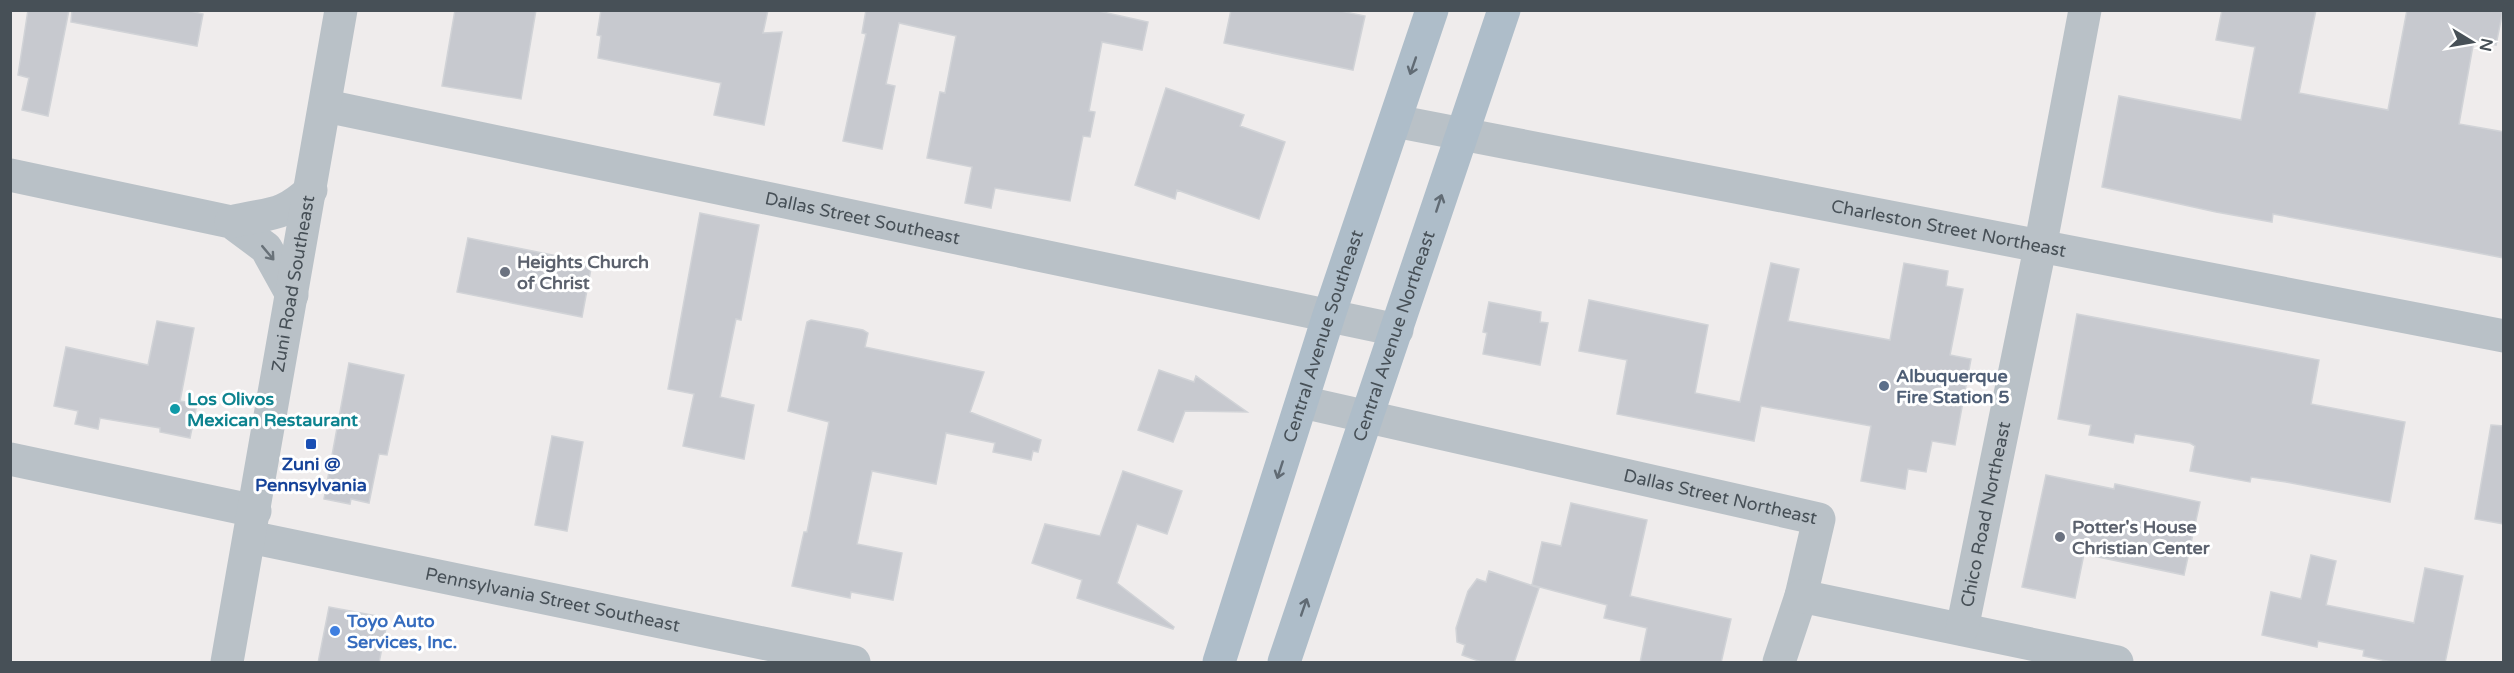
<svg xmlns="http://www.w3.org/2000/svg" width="2514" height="673" viewBox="0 0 2514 673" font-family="'Varela Round',sans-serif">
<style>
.building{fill:#c7c9cf;stroke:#d1d3d7;stroke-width:1.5}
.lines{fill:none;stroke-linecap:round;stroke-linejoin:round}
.minor{stroke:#b9c1c7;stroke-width:33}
.tertiary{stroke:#b9c1c7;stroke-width:33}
.primary{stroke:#aebdc9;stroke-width:33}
.oneway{stroke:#616b74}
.oneway2{stroke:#697279}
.worship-dot{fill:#6b7280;stroke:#fff;stroke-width:2}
.service-dot{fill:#5c6f8a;stroke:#fff;stroke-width:2}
.culture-dot{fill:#0f9aa8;stroke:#fff;stroke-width:2}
.transit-dot{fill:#1a4fb4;stroke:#fff;stroke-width:2}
.shop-dot{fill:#3f7fe0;stroke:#fff;stroke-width:2}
.labels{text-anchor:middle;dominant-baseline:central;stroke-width:6;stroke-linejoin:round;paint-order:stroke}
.street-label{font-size:18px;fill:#475057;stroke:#fff}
.worship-label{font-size:18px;font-weight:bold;fill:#5b616d;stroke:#fff;text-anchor:start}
.service-label{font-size:18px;font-weight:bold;fill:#4e5e75;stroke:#fff;text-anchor:start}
.culture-label{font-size:18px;font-weight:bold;fill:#0d838f;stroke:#fff;text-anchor:start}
.transit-label{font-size:18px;font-weight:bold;fill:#164399;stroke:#fff}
.shop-label{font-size:18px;font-weight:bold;fill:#366cbe;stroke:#fff;text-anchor:start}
</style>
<rect width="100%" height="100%" fill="#efecec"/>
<!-- building -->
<path class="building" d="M28 10H69L48 116 22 110 29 78 18 75Z
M72 10H186L203 14 197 46 71 22Z
M455 10H536L521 99 442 86Z
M601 10H768L763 33 782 32 764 125 714 115 721 83 598 58 601 36 597 35Z
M866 10H1094L1148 22 1142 50 1102 42 1089 111 1095 112 1090 137 1083 136 1070 201 995 188 991 208 965 203 972 167 927 158 940 92 945 93 956 36 899 23 886 84 895 86 882 149 843 141 866 34 862 33Z
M1231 10H1336L1365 16 1353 70 1224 43Z
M2222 10H2316L2299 93 2388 110 2407 10H2503L2496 45 2474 40 2459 124 2504 132V258L2273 214 2272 222 2216 212 2102 187 2119 96 2241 120 2255 47 2216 40Z
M1166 88 1244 115 1240 126 1285 142 1259 219 1177 190 1175 199 1135 185Z
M700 213 759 225 741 320 736 319 720 397 754 405 744 459 683 446 694 394 668 389Z
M468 238 592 263 582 317 457 292Z
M1771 263 1799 269 1788 321 1890 340 1904 263 1948 271 1946 286 1963 289 1950 355 1971 359 1955 445 1932 441 1926 472 1908 469 1905 489 1861 481 1871 426 1761 406 1754 441 1617 414 1627 360 1579 351 1589 300 1708 325 1695 393 1740 402Z
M1489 302 1541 312 1540 322 1548 323 1540 365 1483 354 1487 333 1483 332Z
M2077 314 2319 360 2311 404 2405 422 2390 502 2286 482 2251 477 2250 482 2190 471 2195 446 2190 443 2135 434 2133 443 2089 435 2091 425 2058 419Z
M811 320 863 330 868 333 865 347 984 372 970 412 1041 440 1038 452 1033 451 1031 460 993 452 995 443 946 433 936 484 872 471 857 544 902 553 893 600 851 592 850 598 792 586 804 532H807L829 422 788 411 807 322Z
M157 321 194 328 180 401 197 404 190 438 160 432V428L100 418 98 429 75 424 78 411 54 406 66 347 148 365Z
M349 363 404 375 387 455 379 454 369 503 351 499 350 504 324 499Z
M1159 370 1194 382 1196 376 1247 412 1185 411 1173 442 1138 430Z
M2491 425 2504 426V524L2475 519Z
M552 436 583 442 567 531 535 525Z
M1123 471 1182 491 1167 534 1137 524 1117 583 1174 627 1173 629 1077 598 1082 580 1032 563 1045 524 1100 536Z
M2046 475 2114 489 2115 484 2200 502 2184 575 2084 554 2075 598 2022 587Z
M1571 503 1647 520 1630 596 1731 619 1721 663H1640L1647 628 1604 618 1607 605 1532 585 1542 542 1561 546Z
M2311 555 2336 561 2326 605 2414 623 2425 568 2463 576 2445 663H2396L2363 656 2364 650 2318 641 2317 647 2262 635 2271 592 2301 599Z
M1489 571 1539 588 1514 663H1484L1462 655 1465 645 1457 642 1456 628 1468 591 1477 579 1486 582Z
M329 607 388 618 379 663H318Z"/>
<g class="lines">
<!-- minor -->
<g class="minor">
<path id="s1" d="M326 106 1397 330"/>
<path id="s2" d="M1395 121 2504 336"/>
<path d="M10 175 231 222 266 248 292 295"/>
<path d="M231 222C269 212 280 219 311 190"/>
<path id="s3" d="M1302 402 1819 519 1801 596 1779 662"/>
<path d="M1801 596 2117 662"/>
<path id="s4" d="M1962 629 2040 248 2085 10"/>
</g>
<!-- tertiary -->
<g class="tertiary">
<path d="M10 459 255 511"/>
<path id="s5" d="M250 537 854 662"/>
<path id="s6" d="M227 662 341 10"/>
</g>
<!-- primary -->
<g class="primary">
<path id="s7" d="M1219 662 1329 315 1432 10"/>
<path id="s8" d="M1284 662 1504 10"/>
</g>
</g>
<!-- one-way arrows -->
<defs><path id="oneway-shaft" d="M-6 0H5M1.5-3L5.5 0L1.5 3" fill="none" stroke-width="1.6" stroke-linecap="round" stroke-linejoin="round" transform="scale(1.5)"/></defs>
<g class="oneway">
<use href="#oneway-shaft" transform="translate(1413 66) rotate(109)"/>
<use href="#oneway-shaft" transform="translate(1439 203) rotate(-72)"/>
<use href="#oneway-shaft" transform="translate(1280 470) rotate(108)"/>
<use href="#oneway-shaft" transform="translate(1304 607) rotate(-71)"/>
</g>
<use class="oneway2" href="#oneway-shaft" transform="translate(268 253) rotate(50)"/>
<!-- markers -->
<g class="worship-dot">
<circle cx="505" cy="272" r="6"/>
<circle cx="2060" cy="537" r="6"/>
</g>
<circle class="service-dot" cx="1884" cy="386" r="6"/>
<circle class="culture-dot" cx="175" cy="409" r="6"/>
<rect class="transit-dot" x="305" y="438" width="12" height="12" rx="3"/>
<circle class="shop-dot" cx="335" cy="631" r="6"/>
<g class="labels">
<!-- street labels -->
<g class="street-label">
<text stroke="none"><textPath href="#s1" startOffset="548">Dallas Street Southeast</textPath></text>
<text stroke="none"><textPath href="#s2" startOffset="564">Charleston Street Northeast</textPath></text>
<text stroke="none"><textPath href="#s6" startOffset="384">Zuni Road Southeast</textPath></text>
<text stroke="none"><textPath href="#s7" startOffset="342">Central Avenue Southeast</textPath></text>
<text stroke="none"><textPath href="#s8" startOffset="344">Central Avenue Northeast</textPath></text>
<text stroke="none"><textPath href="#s3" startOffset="429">Dallas Street Northeast</textPath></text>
<text stroke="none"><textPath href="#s4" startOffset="117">Chico Road Northeast</textPath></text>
<text stroke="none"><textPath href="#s5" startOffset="309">Pennsylvania Street Southeast</textPath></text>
</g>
<!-- worship labels -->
<g class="worship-label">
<text x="517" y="262">Heights Church<tspan x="517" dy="21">of Christ</tspan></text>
<text x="2072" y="527">Potter's House<tspan x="2072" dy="21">Christian Center</tspan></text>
</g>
<!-- service labels -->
<g class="service-label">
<text x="1896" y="376">Albuquerque<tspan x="1896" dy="21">Fire Station 5</tspan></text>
</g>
<!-- culture labels -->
<g class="culture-label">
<text x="187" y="399">Los Olivos<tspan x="187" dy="21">Mexican Restaurant</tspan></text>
</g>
<!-- transit labels -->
<g class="transit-label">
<text x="311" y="464">Zuni @<tspan x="311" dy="21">Pennsylvania</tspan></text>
</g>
<!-- shop labels -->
<g class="shop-label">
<text x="347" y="621">Toyo Auto<tspan x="347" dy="21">Services, Inc.</tspan></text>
</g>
</g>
<!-- border -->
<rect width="2514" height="673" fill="none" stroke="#475057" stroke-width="24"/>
<!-- north arrow -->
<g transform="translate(2472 42) rotate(101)" stroke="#ffffff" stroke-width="4.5" paint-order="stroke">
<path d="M0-4.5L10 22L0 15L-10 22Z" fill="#475057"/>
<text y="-9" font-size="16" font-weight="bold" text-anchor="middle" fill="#475057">N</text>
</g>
</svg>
